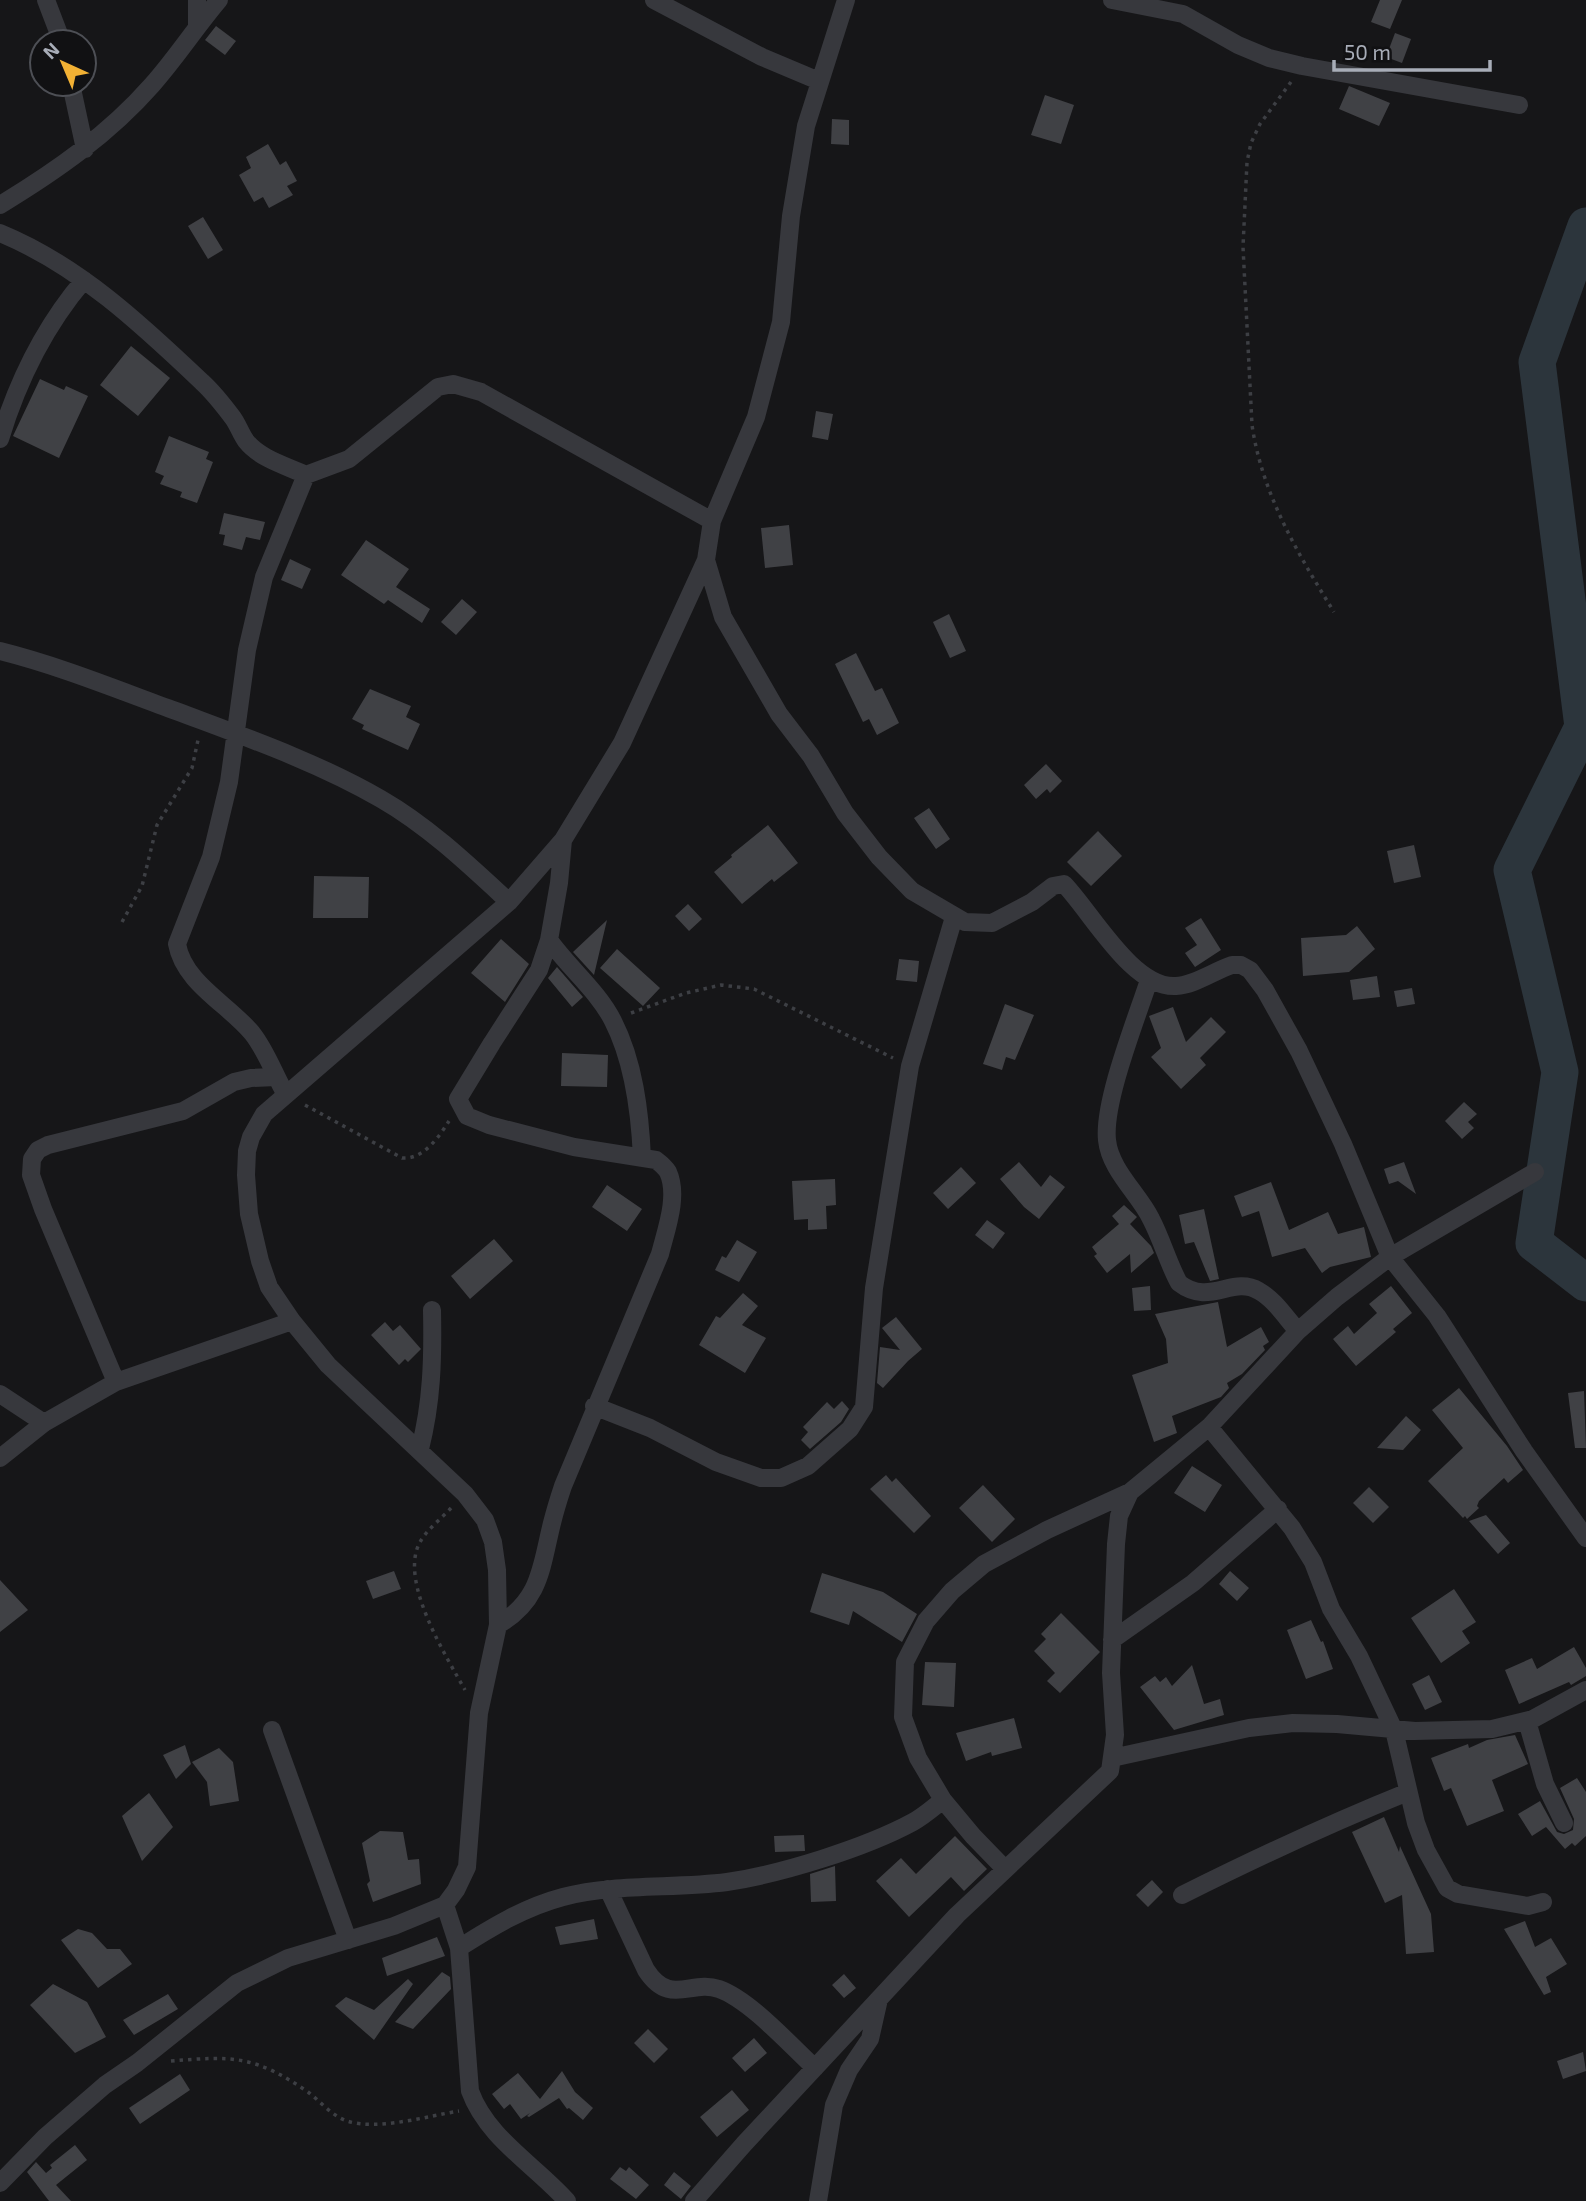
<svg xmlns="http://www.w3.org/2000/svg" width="1586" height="2201" viewBox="0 0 1586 2201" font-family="'Exo 2',sans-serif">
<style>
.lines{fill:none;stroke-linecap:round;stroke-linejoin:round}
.river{stroke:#2c353c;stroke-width:37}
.building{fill:#404145}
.path{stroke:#3d3f44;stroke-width:3.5;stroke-dasharray:3.5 5;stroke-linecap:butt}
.minor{stroke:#37383d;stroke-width:18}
</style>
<rect width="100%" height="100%" fill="#161618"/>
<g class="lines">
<!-- river -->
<path class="river" d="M1586 226 1537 362 1583 727 1512 870 1560 1072 1534 1243 1586 1283"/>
</g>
<!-- building -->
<path class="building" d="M1380 0H1402L1390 29 1371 22Z
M216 26 236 41 225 55 205 40Z
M1395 33 1411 39 1402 63 1386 57Z
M1349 86 1390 103 1379 126 1339 109Z
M1045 95 1074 105 1061 144 1031 135Z
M832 119 849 120V145L831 144Z
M268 144 280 165 286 161 297 181 287 186 293 195 269 208 263 197 254 202 239 175 251 168 246 157Z
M203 217 223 250 208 259 188 226Z
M131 346 170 378 138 416 100 385Z
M40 379 64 390 66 386 88 396 59 458 13 436Z
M816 411 833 414 828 440 812 437Z
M169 436 209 452 206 459 213 462 197 503 180 497 182 492 160 484 164 476 155 472Z
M224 513 265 522 260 540 246 537 242 550 223 545 225 535 219 534Z
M789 525 793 565 765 568 761 528Z
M366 540 409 569 396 587 430 609 422 623 388 600 384 604 341 575Z
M290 559 311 569 302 589 281 580Z
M462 599 477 612 456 635 441 622Z
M949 614 966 651 950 658 933 622Z
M856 653 875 691 882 688 899 723 877 735 869 719 863 722 835 664Z
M370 689 411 706 406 717 420 724 408 750 362 729 364 725 352 719Z
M1046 764 1062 781 1050 793 1047 789 1036 799 1024 785Z
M929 808 950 839 936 849 914 818Z
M768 825 798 863 774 882 772 879 742 904 714 872 732 857 731 855Z
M1098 831 1122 856 1091 886 1067 862Z
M1414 845 1421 877 1394 883 1387 851Z
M314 876 369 877 368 918H313Z
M688 904 702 919 689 931 675 916Z
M1201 918 1221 950 1195 967 1185 953 1197 945 1185 928Z
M607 920 594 975 573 952Z
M1357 926 1375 949 1349 972 1303 976 1301 938 1346 935Z
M501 939 529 964 505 1002 471 973Z
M617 949 660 988 643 1006 600 968Z
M899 959 919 961 917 982 896 980Z
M557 967 583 997 572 1007 548 978Z
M1377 976 1380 997 1353 1000 1350 980Z
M1412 988 1415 1004 1397 1007 1394 991Z
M1005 1004 1034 1015 1015 1060 1006 1057 1002 1070 983 1064Z
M1173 1007 1186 1042 1211 1017 1226 1032 1200 1058 1206 1065 1181 1089 1151 1057 1161 1048 1149 1016Z
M562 1053 608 1055 607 1087 561 1086Z
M1464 1102 1477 1114 1468 1122 1474 1128 1462 1139 1445 1121Z
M1019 1162 1041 1187 1050 1175 1065 1187 1039 1219 1024 1207 1000 1179Z
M1404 1162 1416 1194 1398 1181 1389 1184 1384 1169Z
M961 1167 976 1183 948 1209 933 1193Z
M835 1179 836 1205 826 1206 827 1229 808 1230V1219L794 1220 792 1181Z
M1271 1182 1289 1230 1328 1212 1338 1234 1364 1227 1371 1257 1330 1267 1322 1273 1305 1248 1272 1257 1259 1211 1242 1217 1234 1196Z
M607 1185 642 1209 627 1231 592 1207Z
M1124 1205 1137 1217 1130 1224 1151 1246 1154 1253 1131 1273 1130 1254 1107 1273 1094 1256 1097 1254 1092 1247 1119 1224 1112 1216Z
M1204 1209 1219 1279 1210 1281 1194 1242 1185 1244 1179 1215Z
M987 1220 1005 1233 993 1249 975 1235Z
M494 1239 513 1261 470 1299 451 1276Z
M737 1240 757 1252 739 1282 715 1270 722 1256 726 1258Z
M1150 1286 1151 1310 1134 1311 1132 1288Z
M1391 1286 1412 1313 1393 1329 1396 1332 1356 1366 1333 1339 1348 1326 1354 1334 1377 1313 1369 1304Z
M743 1293 758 1306 742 1325 766 1338 745 1373 699 1345 716 1316 720 1318Z
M1218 1302 1227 1347 1261 1327 1269 1342 1263 1346 1265 1350 1242 1374 1227 1383 1229 1388 1221 1397 1172 1416 1177 1433 1154 1442 1132 1375 1168 1363 1166 1339 1155 1314Z
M896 1317 922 1349 908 1361 883 1388 877 1383 880 1347 900 1350 882 1328Z
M385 1322 393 1331 400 1325 421 1349 408 1362 405 1359 399 1365 371 1335Z
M1459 1388 1507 1446 1523 1470 1508 1483 1504 1478 1479 1501 1477 1506 1479 1508 1467 1519 1465 1516 1463 1518 1428 1481 1463 1448 1432 1410Z
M1584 1391 1586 1448H1575L1568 1393Z
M842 1401 849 1409 841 1422 810 1449 801 1440 808 1432 803 1427 827 1402 834 1409Z
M1406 1416 1421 1430 1403 1450 1377 1448Z
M1192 1466 1222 1485 1205 1512 1174 1493Z
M886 1475 892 1482 896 1478 931 1516 914 1533 870 1489Z
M983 1485 1015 1519 992 1542 959 1508Z
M1369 1487 1389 1507 1373 1523 1353 1503Z
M1486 1515 1510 1543 1498 1554 1469 1521Z
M394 1571 401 1589 373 1599 366 1581Z
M1230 1571 1249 1588 1237 1601 1219 1584Z
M822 1573 883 1592 917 1614 902 1642 853 1611 849 1625 810 1612Z
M0 1580 28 1610 0 1632Z
M1454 1589 1476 1622 1462 1631 1470 1643 1441 1663 1411 1618Z
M1061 1613 1100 1652 1060 1693 1047 1681 1055 1673 1034 1651 1046 1639 1041 1634Z
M1311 1620 1321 1642 1323 1641 1333 1669 1306 1679 1287 1630Z
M1574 1647 1586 1668V1676L1571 1685 1569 1682 1519 1704 1505 1670 1532 1658 1537 1669Z
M925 1662 956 1663 954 1707 922 1705Z
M1192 1665 1204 1704 1220 1699 1224 1715 1174 1730 1140 1687 1155 1676 1160 1682 1166 1677 1172 1686Z
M1429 1675 1442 1702 1425 1710 1412 1684Z
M1014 1718 1022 1748 992 1756 991 1752 966 1761 956 1733Z
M1515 1735 1528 1764 1492 1780 1504 1811 1467 1826 1451 1788 1444 1791 1431 1758 1468 1744 1469 1748 1487 1740Z
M185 1745 191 1764 176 1779 163 1755Z
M219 1748 233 1762 239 1801 210 1806 207 1782 192 1762Z
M1577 1778 1586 1792V1836L1575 1846 1572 1843 1565 1849 1546 1827 1532 1836 1518 1814 1540 1801 1557 1832 1564 1834 1573 1830 1574 1819 1560 1788Z
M149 1793 173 1827 142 1861 122 1816Z
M1384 1817 1399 1852 1400 1846 1431 1914 1434 1952 1406 1954 1402 1895 1385 1903 1352 1832Z
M380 1831 403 1832 408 1860 419 1859 421 1884 373 1902 367 1884 370 1881 362 1843Z
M804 1835 805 1851 775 1852 774 1836Z
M955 1836 987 1869 964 1891 951 1877 909 1917 876 1881 901 1858 916 1874Z
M835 1866 836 1901 811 1902 810 1874Z
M1152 1880 1163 1892 1148 1907 1136 1895Z
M594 1919 598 1939 560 1945 555 1927Z
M1525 1921 1535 1947 1551 1938 1567 1964 1546 1977 1551 1992 1544 1995 1504 1929Z
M78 1929 92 1933 107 1949H120L132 1964 98 1988 61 1940Z
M437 1937 445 1956 387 1976 382 1958Z
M442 1972 450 1977 451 1989 413 2029 395 2022Z
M844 1974 856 1988 844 1998 832 1985Z
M408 1979 413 1984 374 2040 335 2006 346 1997 374 2010Z
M53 1984 87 2002 106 2037 75 2053 30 2005Z
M168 1994 178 2009 134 2035 123 2020Z
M648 2029 668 2049 654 2063 634 2043Z
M754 2038 767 2053 745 2072 732 2058Z
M1583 2052 1586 2071 1563 2079 1557 2061Z
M562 2071 575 2092 593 2108 583 2120 569 2108 567 2109 559 2098 529 2117 527 2116 530 2113 521 2119 510 2104 504 2109 492 2094 518 2073 540 2099Z
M180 2074 190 2090 140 2124 129 2108Z
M732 2090 749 2110 717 2137 700 2117Z
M75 2145 87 2160 56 2185 71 2201H49L27 2172 36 2162 46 2173 52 2168 50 2165Z
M620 2167 626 2171 629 2167 649 2185 636 2199 610 2179Z
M674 2172 691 2186 681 2199 664 2185Z"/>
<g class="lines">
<!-- path -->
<path class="path" d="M1291 82 1260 124 1251 143 1247 162 1243 247 1252 425C1262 494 1298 554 1334 612
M122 922 142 886 157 825 192 768 198 740
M631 1013 686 993 721 985 754 989 893 1058
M305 1105 402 1158C423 1160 439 1137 449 1121
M451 1508C441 1519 426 1530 419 1544 400 1583 446 1656 465 1690
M171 2061C233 2056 254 2055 308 2092 320 2101 332 2116 347 2121 377 2131 428 2116 459 2111"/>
<!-- minor -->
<path class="minor" d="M46 0 62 42
M197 0V26
M654 0 762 57 819 81
M1112 0 1183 14 1238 45 1269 58 1302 66 1519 105
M71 84 85 149
M0 205C56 171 109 134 152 85 176 58 196 27 219 0
M0 233C78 265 141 324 202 382 213 392 224 406 233 418 238 425 241 434 246 441 260 459 287 466 306 475L349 459 438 387 453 384 481 392 712 521
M0 439C18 380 44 327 84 280
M706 560 723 617 779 714 811 756 845 813 879 857 912 891 965 922 992 923 1032 902 1053 886 1064 884C1092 913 1133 989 1176 986 1195 985 1214 971 1232 965H1241L1250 970 1265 990 1299 1051 1343 1144 1390 1257 1437 1316 1524 1451 1586 1538
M0 651C60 666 118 690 176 711 245 737 317 762 381 799 428 826 469 865 509 902
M549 940C569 968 598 991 613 1021 634 1062 640 1112 642 1158
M1149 980C1136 1020 1103 1102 1107 1140 1110 1170 1139 1194 1151 1219 1162 1240 1168 1263 1179 1283 1210 1307 1232 1275 1259 1291 1275 1300 1286 1318 1298 1331
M286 1095C274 1074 267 1052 252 1033 228 1004 184 983 177 944L211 857 229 782 247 650 264 577 306 475
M116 1382 43 1209 31 1175 32 1159 38 1150 48 1145 183 1111 234 1082 251 1078 276 1077
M0 1394 44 1423
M594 1406 650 1428 716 1462 761 1478H781L808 1466 850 1429 864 1407 874 1288 910 1066 954 917
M1209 1427 1292 1528 1313 1562 1331 1609 1359 1656 1394 1730 1416 1823 1426 1850 1447 1888 1458 1894 1528 1906 1543 1902
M420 1449C432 1401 433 1359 432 1310
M0 1458 44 1423 116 1382 292 1321
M498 1625C541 1600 541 1567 552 1523 555 1511 559 1498 563 1486L660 1254C666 1230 679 1196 668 1172 665 1167 660 1163 656 1160L574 1147 489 1125 467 1116 458 1099 492 1043 539 970 549 940 559 883 563 840
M1112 1640 1193 1583 1278 1509
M1527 1721 1545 1784 1564 1823
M272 1730 348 1940
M1112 1758 1249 1728 1293 1723 1337 1724 1415 1731 1492 1729 1533 1719 1586 1690
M1004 1868 973 1836 943 1800 918 1758 903 1717 905 1662 926 1621 952 1591 984 1564 1047 1530 1130 1492
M608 1889 646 1970C670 2007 691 1979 719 1989 750 2000 790 2045 815 2068
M1182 1895C1256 1858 1331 1823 1408 1792
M445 1905 459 1948 470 2091C487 2138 535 2165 567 2201
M459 1948C492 1927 525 1907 563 1897 616 1883 673 1889 727 1882 781 1874 865 1848 913 1822 924 1816 934 1807 943 1800
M0 2183 45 2137 105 2085 137 2063 237 1983 288 1958 394 1926 445 1905 456 1890 467 1867 479 1713 498 1625 497 1570 493 1542 485 1520 465 1494 328 1365 292 1321 269 1287 260 1261 249 1214 246 1175 247 1151 251 1137 264 1114 509 902 563 840 622 743 706 560 712 521 756 417 781 322 791 216 806 126 846 0
M694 2201 744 2144 957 1915 1110 1771 1115 1735 1111 1673 1116 1544 1119 1516 1130 1492 1209 1427 1298 1331 1337 1297 1390 1257 1535 1172
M818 2201 834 2105 849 2070 870 2039 879 1999"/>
</g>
<!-- north arrow -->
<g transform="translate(63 63) rotate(316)"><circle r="33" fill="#111113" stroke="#4d4f55" stroke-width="2"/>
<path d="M0-5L12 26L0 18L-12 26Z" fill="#f2b134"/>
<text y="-10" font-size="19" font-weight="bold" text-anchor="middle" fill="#a8adb8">N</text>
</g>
<!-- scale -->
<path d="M1334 60v10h156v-10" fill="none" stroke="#a8adb8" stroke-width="3.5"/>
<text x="1344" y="60" font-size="21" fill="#a8adb8" stroke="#111113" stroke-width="5" paint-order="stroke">50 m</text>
</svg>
